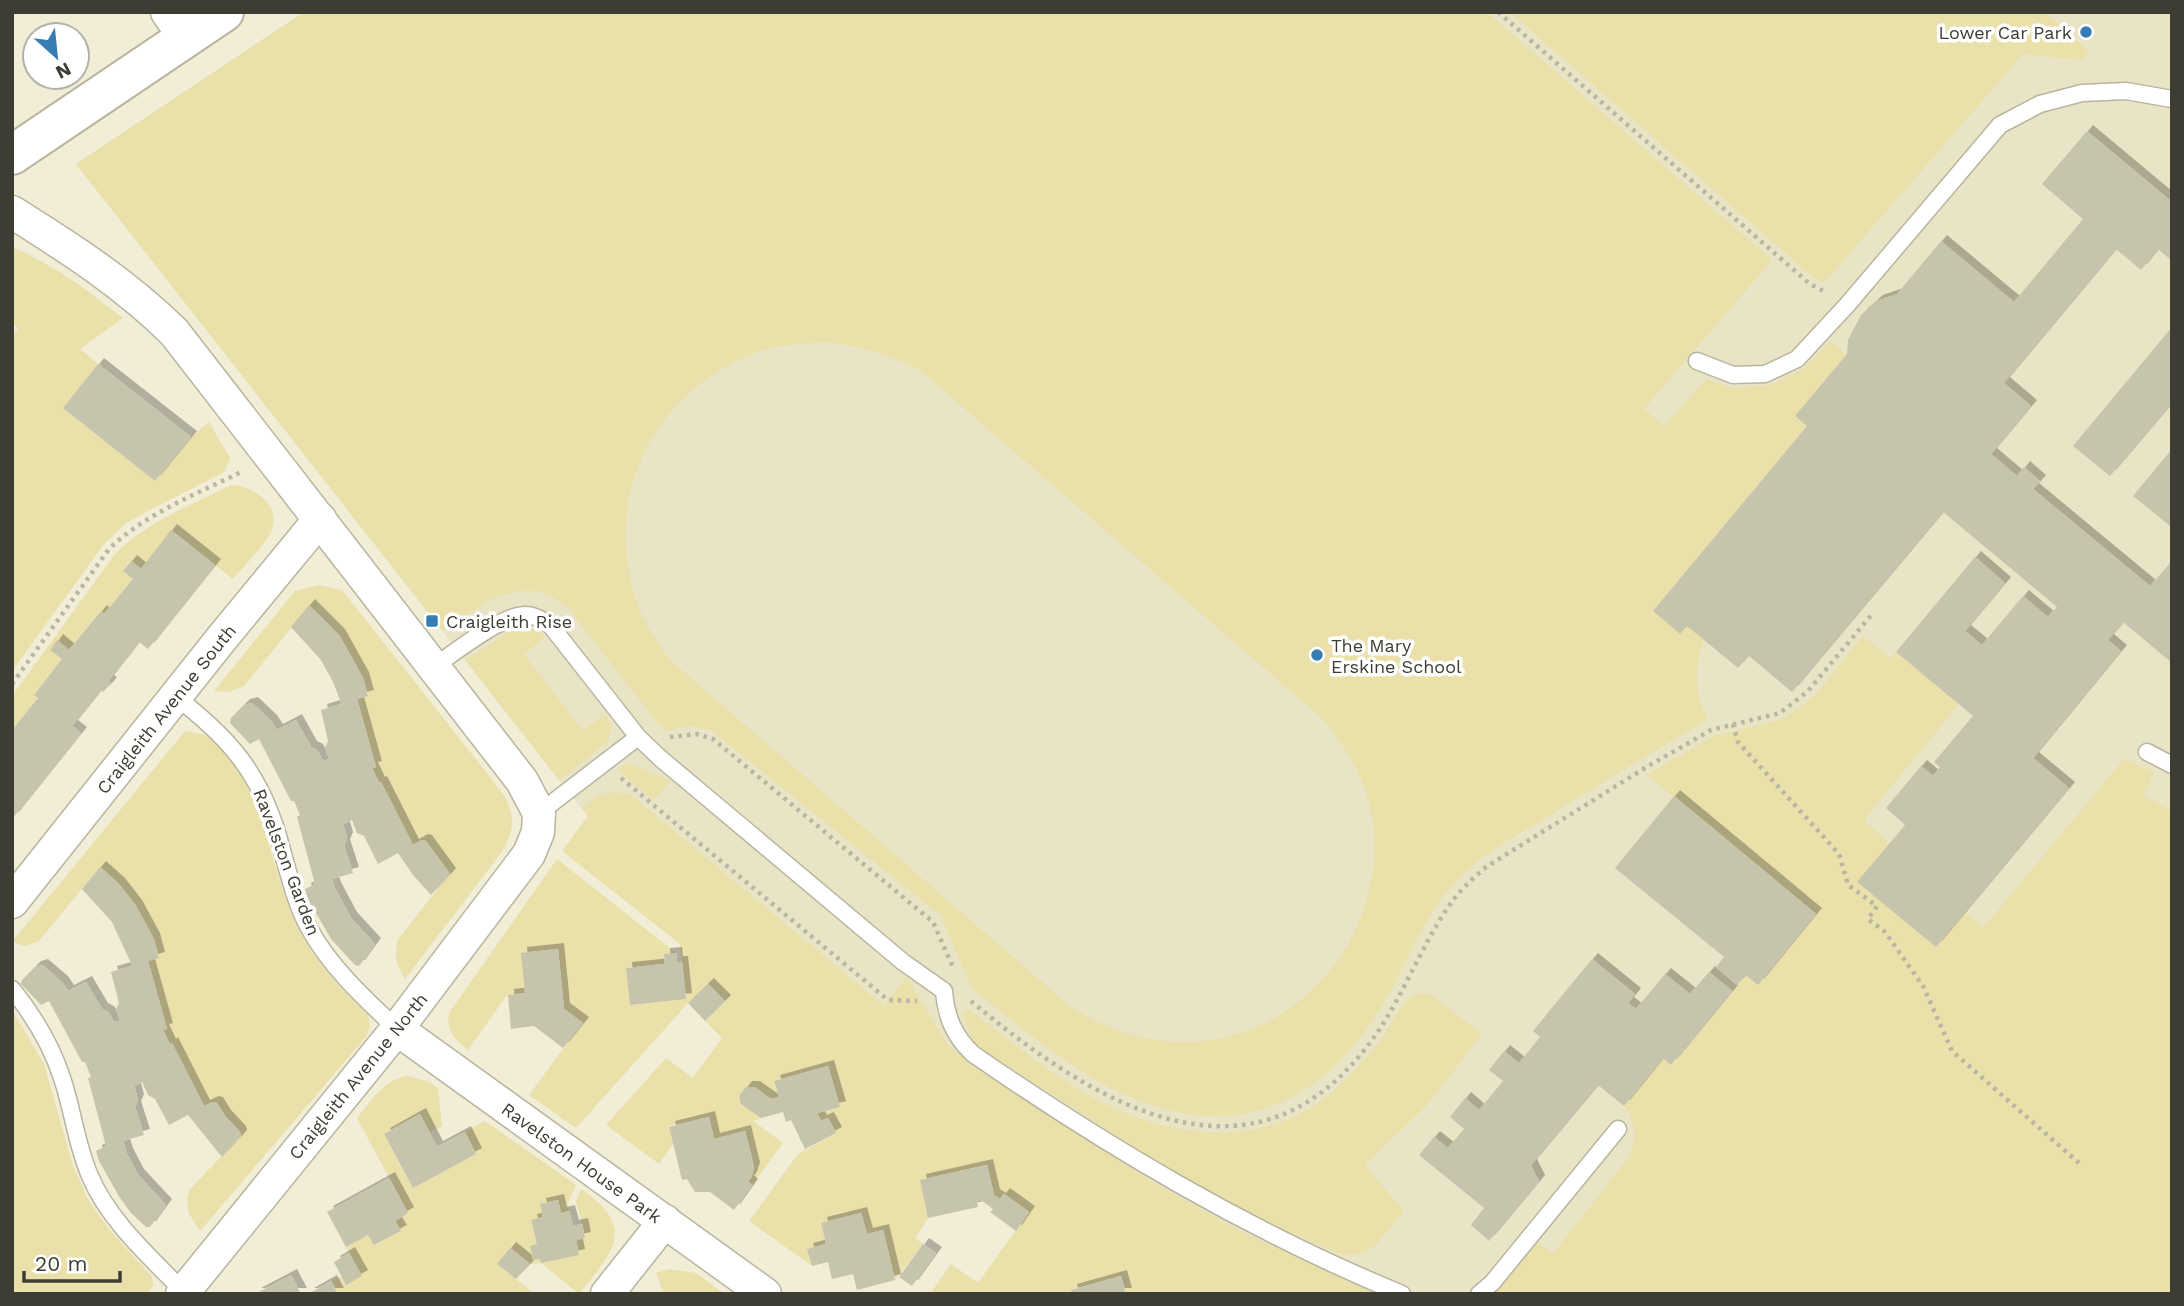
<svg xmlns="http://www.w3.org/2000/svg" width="2184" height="1306" viewBox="0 0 2184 1306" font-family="'Work Sans',sans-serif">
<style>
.built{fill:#e9e4c5}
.green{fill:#e9e0aa;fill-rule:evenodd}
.building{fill:#c7c4ad;filter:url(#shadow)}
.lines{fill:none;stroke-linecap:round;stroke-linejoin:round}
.service-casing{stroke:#b8b59e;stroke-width:19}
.minor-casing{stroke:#b8b59e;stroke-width:35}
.tertiary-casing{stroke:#b8b59e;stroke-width:42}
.path{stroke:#b9b6a3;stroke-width:4.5;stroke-dasharray:3.5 5;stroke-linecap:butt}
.service{stroke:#fff;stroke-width:16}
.minor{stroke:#fff;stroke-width:32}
.tertiary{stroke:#fff;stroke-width:38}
.poi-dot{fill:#367db2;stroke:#fff;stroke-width:2.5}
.labels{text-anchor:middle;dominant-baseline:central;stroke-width:7;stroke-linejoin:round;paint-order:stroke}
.poi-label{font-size:18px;fill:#3e3d33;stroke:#fff;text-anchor:start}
.street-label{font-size:18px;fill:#3e3d33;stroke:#fff}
</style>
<defs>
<filter id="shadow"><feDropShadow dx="6" dy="-6" stdDeviation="0" flood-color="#0004"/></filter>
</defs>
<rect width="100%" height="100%" fill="#f1edd6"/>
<!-- built -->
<path class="built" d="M304 12H2172V1294H1182L690 943 559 780 76 164Z"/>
<!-- green -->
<path class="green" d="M304 12H1487L1772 260 1644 409 1664 426 1706 379 1731 388 1768 386 1805 368 1830 341 1846 355 1795 416 1807 426 1653 611 1680 634 1687 626 1704 640C1694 670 1694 692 1708 720 1652 752 1598 785 1544 819 1516 836 1484 852 1461 876 1421 915 1405 974 1373 1020 1295 1135 1191 1141 1078 1069 1043 1046 1010 1019 977 993L971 987 941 916 711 730 689 726 667 731 656 721 567 607C561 604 555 598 549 595 510 579 473 611 443 631L76 164ZM824 342C861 346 886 354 920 370L1324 720C1338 739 1351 757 1361 779 1408 892 1326 1028 1204 1041 1154 1046 1114 1033 1072 1008L668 658C655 638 642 619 635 597 603 493 655 392 755 353 777 345 800 344 824 342Z
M1510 12H2044L2089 51 2082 60 2023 54 1824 283 1814 278Z
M12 247C53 264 88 291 123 318L80 349 98 364 63 408 155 481 191 437 209 422 230 458 224 472 146 512 125 524 104 544 12 671V335L18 330 12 321Z
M231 485C253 485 283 506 271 532 265 545 243 567 233 579L171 531 141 569 130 561 123 571 133 579 104 614 100 612 69 650 57 641 50 649 62 659 34 695 38 698 12 730V696L115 554C147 522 191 505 231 485Z
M318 585 342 590 501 791C516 812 515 831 501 853L405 979 396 961 397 941 450 873 422 840 413 845 372 768 375 767 357 699 369 695C356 659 339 629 309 606L244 686 229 692 214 691 295 591Z
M526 627 534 629 545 637 524 654 583 731 605 714C612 724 613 733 606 743L559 780 465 660 509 632Z
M1863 636 1890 658 1896 652 1959 704 1864 820 1983 928 2124 759 2154 772 2143 796 2172 811V1294H1495L1538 1243 1553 1254 1628 1158C1638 1139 1636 1124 1624 1106L1663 1058 1672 1065 1746 975 1758 985 1816 914 1647 775 1714 736 1783 719 1814 697Z
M185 731C192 732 199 733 206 736 217 741 225 752 232 762 271 817 271 876 300 932 316 963 343 991 368 1015L370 1027 365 1038 200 1231 188 1212 187 1201 189 1190 241 1136 240 1132 225 1116 217 1103 213 1102 204 1106 163 1030 148 961 159 956C148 921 129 890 100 867L39 941 25 946 12 942Z
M631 764 670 781 654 800 618 771 624 765Z
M615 792 631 795 884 1006 907 977 948 1045 979 1070 1153 1182 1242 1232 1377 1294H1126L1121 1276 1071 1290 1072 1294H930L951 1264 978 1283 1029 1212 1004 1194 1000 1199 994 1195 986 1165 920 1180 928 1218 915 1238 923 1244 895 1280 883 1231 867 1234 861 1213 821 1223 826 1244 808 1249 812 1266 749 1221 798 1154 836 1133 828 1118 821 1121 774 1082 779 1097 771 1099 754 1087 746 1088 739 1096 742 1104 761 1118 753 1121 783 1143 752 1185 748 1181C760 1168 749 1147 745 1132L714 1139 708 1117 669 1126 673 1144 659 1164 606 1125 666 1058 693 1078 722 1038 705 1021 725 1001 708 984 688 1003 576 1128 529 1095 582 1023 564 1009 558 949 522 953 525 993 507 995 468 1050C454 1039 446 1030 449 1013L557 859 676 953 664 954 665 964 626 968 630 1005 686 999 680 944 562 851 588 816 582 808 596 797Z
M1423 993 1430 994 1482 1034 1428 1104 1365 1165 1404 1211 1375 1246 1365 1252 1352 1255 1336 1253 1251 1214 1163 1166 979 1047 972 1040 963 1014 966 1010 971 1011C1009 1040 1046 1071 1088 1095 1176 1144 1283 1154 1354 1070 1364 1060 1374 1049 1382 1038 1391 1026 1398 1008 1409 998 1413 994 1418 994 1423 993Z
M12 1010 44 1064 72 1163 87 1198 108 1228 152 1277 153 1286 146 1294H12Z
M406 1076 428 1081 438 1088 442 1126 430 1132 419 1114 384 1134 413 1188 476 1154 465 1132 485 1121 576 1185 568 1203 569 1211 561 1213 558 1200 540 1204 543 1217 531 1220 541 1263 579 1254 576 1240 585 1237 576 1201 581 1189C638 1228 613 1251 579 1294L541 1263 530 1264 510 1248 497 1264 535 1294H502L498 1291 496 1294H338L331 1281 342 1276 346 1285 361 1276 346 1247 368 1235 375 1245 400 1231 395 1221 408 1213 357 1118C371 1101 383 1081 406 1076Z
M670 1269 696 1273 724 1294H664L656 1273Z"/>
<!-- building -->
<path class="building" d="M2087 131 2172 202V261L2158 249 2141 270 2116 249 2004 383 2031 406 1991 454 2017 476 2024 467 2040 481 2033 489 2150 586 2172 561V663L2123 622 2108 640 2121 651 2033 758 2069 788 1936 947 1857 882 1905 825 1886 808 1921 766 1933 776 1940 767 1934 762 1973 716 1896 652 1975 557 2005 583 1965 631 1982 645 2023 596 2048 617 2057 607 1943 512 1792 692 1749 656 1738 668 1687 626 1680 634 1653 611 1807 426 1795 416 1847 354 1848 340 1861 315 1877 301 1897 294 1941 241 2014 302 2083 219 2042 184Z
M2172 327V403L2110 476 2073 446Z
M98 364 191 437 155 481 63 408Z
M2172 449V525L2170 526 2133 496Z
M171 530 215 565 148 649 139 642 108 681 111 683 107 688 103 692 101 690 72 726 81 733 12 819V730L38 698 34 695 62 659 50 650 57 640 69 650 101 611 104 614 133 579 123 571 131 561 141 569Z
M309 605 339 635 363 678 368 696 357 699 376 767 372 768 379 783 381 782 413 845 422 840 426 841 450 874 431 895 413 875 398 853 378 864 364 836 357 833 352 820 343 824 347 838 344 845 353 873 332 879 335 888 351 918 375 944 359 966 355 965 331 939 308 899 305 889 315 884 297 817 300 815 294 801H291L259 739 250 744 230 723 231 718 244 705 252 703 271 721 277 730 296 720 311 747 317 750 323 761 329 759 325 747 328 741 321 710 341 704 340 700 333 682 321 660 291 627Z
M1674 796 1816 914 1758 985 1746 975 1737 985 1716 967 1724 957 1615 868Z
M100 867 119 884 136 906 154 939 159 958 148 961 167 1029 163 1030 170 1045 172 1043 204 1106 213 1102 217 1103 225 1116 240 1132 241 1136 222 1157 188 1115 169 1125 155 1099 148 1095 142 1082 134 1086 138 1100 135 1107 144 1135 123 1141 127 1154 138 1175 166 1205 150 1227H146L131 1213 120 1198 99 1161 96 1151 106 1146 88 1078 91 1077 85 1062H82L49 1001 41 1005 21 984 22 980 35 967 42 965 62 982 68 991 86 982 102 1009 108 1012 114 1022 120 1021 116 1009 119 1003 111 972 132 966 130 961 112 922 82 889Z
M558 949 564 1009 583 1023 563 1048 534 1026 511 1029 508 995 525 993 521 953Z
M676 953 677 962H682L686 999 630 1005 626 968 665 964 664 954Z
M1592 959 1635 994 1628 1003 1636 1009 1665 974 1690 994 1709 972 1732 991 1671 1065 1663 1058 1624 1106 1598 1085 1531 1165 1539 1181 1489 1241 1471 1225 1484 1208 1419 1155 1434 1137 1448 1148 1464 1129 1450 1117 1465 1098 1479 1110 1503 1081 1489 1070 1504 1051 1519 1063 1540 1037 1533 1031Z
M708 984 725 1001 705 1021 688 1003Z
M828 1066 840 1107 817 1113 821 1121 828 1118 836 1133 805 1149 791 1120 786 1122 783 1112 761 1118 741 1104 739 1096 746 1087H754L771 1099 779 1097 774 1081Z
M420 1114 437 1147 465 1132 476 1154 413 1188 384 1134Z
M709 1117 714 1139 745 1131 754 1168 751 1178 748 1181 752 1185 734 1210 710 1192H695L687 1179 682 1180 669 1127Z
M987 1165 994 1195 1000 1199 1004 1194 1029 1212 1016 1231 990 1212 993 1209 981 1200 977 1201 978 1207 928 1218 920 1180Z
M389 1178 408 1213 395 1221 401 1231 374 1245 368 1235 346 1247 327 1212Z
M558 1200 561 1213 569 1211 573 1226 582 1224 585 1238 576 1240 579 1255 541 1263 540 1259 533 1260 530 1246 537 1244 531 1220 543 1217 540 1204Z
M861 1213 867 1234 883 1230 895 1280 857 1290 853 1274 832 1279 828 1262 812 1266 807 1249 826 1244 821 1223Z
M923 1244 936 1253 912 1286 899 1277Z
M510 1248 530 1264 516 1279 497 1264Z
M349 1253 362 1276 346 1285 334 1262Z
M291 1275 301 1294H255Z
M1121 1276 1126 1294H1072L1071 1290Z
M331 1281 338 1294H308Z"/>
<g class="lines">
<defs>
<path id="service" d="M1697 361 1733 375 1765 374 1797 359 1848 304 2000 125 2040 104 2082 93 2126 91 2172 99
M435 666C454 653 503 614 526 615 535 615 543 620 551 626L638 737 660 758 903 962 944 991C946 1017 954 1036 973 1054 1109 1148 1249 1231 1402 1294
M175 696C224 734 255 766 275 826 286 860 292 897 309 928 330 967 365 999 397 1029
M2147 752 2172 765
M539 813 638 737
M12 989C33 1015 52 1047 62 1078 73 1110 76 1144 90 1176 109 1221 150 1257 184 1292
M1479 1294 1492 1283 1618 1129"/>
<g id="minor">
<path d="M167 12 185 38"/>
<path d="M12 212C71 249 124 283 174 332L522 781 539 813 538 832 529 854 397 1029 182 1294"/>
<path id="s1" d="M12 902 222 638 320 519"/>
<path id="s2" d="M397 1029 765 1294"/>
<path d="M607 1294 665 1221"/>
</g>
<path id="tertiary" d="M12 155 224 12"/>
</defs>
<!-- service casing -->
<use href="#service" class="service-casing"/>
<!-- minor casing -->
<use href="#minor" class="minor-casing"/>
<!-- tertiary casing -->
<use href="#tertiary" class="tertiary-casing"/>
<!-- path -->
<path class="path" d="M1498 12 1810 284 1827 293
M12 684 109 549C146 513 197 494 243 471
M1733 724 1738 742 1839 854 1848 885 1877 906 1868 919 1885 932 1923 986 1952 1051 2079 1163
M670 737 697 734 713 739 933 922 953 967
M621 778 888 1000 917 1001
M971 1001C1095 1105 1259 1207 1379 1030 1405 991 1422 945 1449 906 1459 891 1472 879 1486 867L1645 768 1711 730 1780 713 1808 691 1873 613"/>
<!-- service -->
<use href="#service" class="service"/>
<!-- minor -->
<use href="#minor" class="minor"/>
<!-- tertiary -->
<use href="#tertiary" class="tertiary"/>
</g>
<!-- markers -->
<g class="poi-dot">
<circle cx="2086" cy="32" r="7"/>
<rect x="425" y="614" width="14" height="14" rx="3.5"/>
<circle cx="1317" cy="655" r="7"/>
</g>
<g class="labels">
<!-- poi labels -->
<g class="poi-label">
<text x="2072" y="32" text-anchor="end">Lower Car Park</text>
<text x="446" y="621">Craigleith Rise</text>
<text x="1331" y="645">The Mary<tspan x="1331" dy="21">Erskine School</tspan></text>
</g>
<!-- street labels -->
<g class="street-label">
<text stroke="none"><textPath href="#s1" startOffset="247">Craigleith Avenue South</textPath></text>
<text transform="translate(287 862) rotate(69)">Ravelston Garden</text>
<text transform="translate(358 1076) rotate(-51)">Craigleith Avenue North</text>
<text stroke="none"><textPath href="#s2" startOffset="228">Ravelston House Park</textPath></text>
</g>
</g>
<!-- border -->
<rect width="2184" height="1306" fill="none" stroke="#3e3d33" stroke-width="28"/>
<!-- north arrow -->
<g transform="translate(56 56) rotate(153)"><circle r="33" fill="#ffffff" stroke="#b2b1ad" stroke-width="2"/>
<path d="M0-5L12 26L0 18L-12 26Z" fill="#367db2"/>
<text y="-10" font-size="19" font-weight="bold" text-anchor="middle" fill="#3e3d33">N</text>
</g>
<!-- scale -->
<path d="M24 1271v10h96v-10" fill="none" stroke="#3e3d33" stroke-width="3.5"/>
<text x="35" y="1271" font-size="21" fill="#3e3d33" stroke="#ffffff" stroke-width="5" paint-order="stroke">20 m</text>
</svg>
